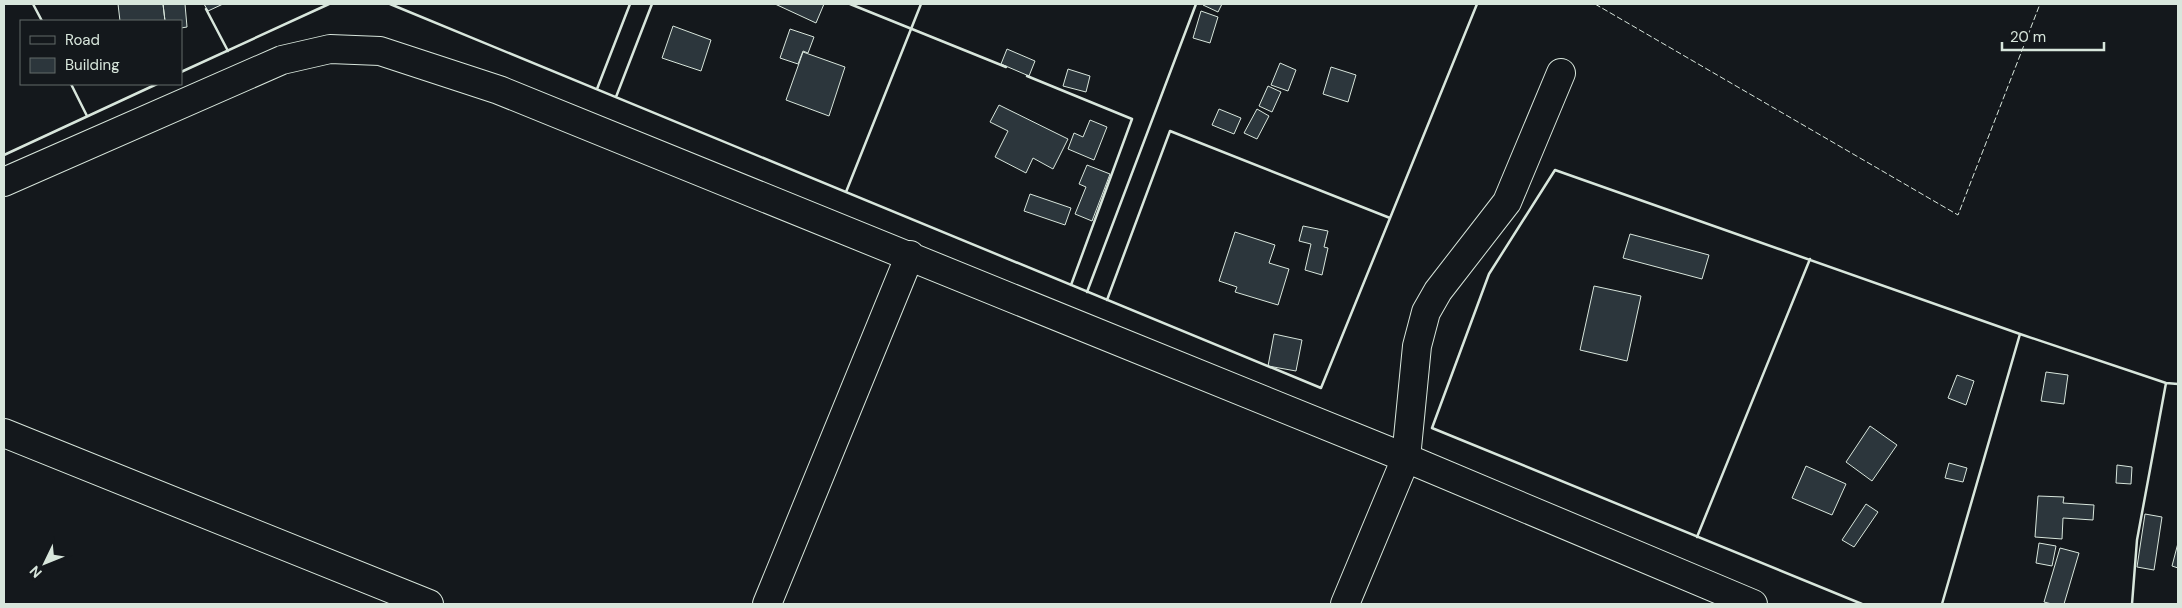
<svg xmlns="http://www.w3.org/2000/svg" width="2182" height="608" viewBox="0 0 2182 608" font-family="'DM Sans',sans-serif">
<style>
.building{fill:#2c363c;stroke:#d8e6dc}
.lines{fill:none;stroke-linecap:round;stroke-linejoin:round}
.minor-casing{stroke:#d8e6dc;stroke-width:30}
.minor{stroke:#14181c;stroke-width:28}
.fence{stroke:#d8e6dc;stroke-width:1;stroke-dasharray:6 2.5;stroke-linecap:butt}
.wall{stroke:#d8e6dc;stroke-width:2.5}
</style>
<rect width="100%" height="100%" fill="#14181c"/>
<!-- building -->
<path class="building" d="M118 4H163L165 21H120Z
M163 4H185L187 27 181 28V21H165Z
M204 4H223L208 11Z
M775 4H824L816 23Z
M1203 4H1222L1218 12 1203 5Z
M1201 11 1218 17 1210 43 1193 38Z
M673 26 711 40 701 71 662 58Z
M790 29 814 37 808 53 803 51 798 64 780 58Z
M1007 49 1035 61 1029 76 1001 64Z
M803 52 845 67 829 116 786 100Z
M1280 63 1296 70 1288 91 1271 85Z
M1331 67 1356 75 1348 102 1323 94Z
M1068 69 1090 76 1086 92 1063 86Z
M1268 86 1281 92 1272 112 1259 106Z
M999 105 1068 139 1053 169 1033 158 1026 173 995 157 1008 131 990 122Z
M1219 109 1241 118 1234 134 1212 125Z
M1257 109 1269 116 1257 139 1244 133Z
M1090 120 1107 127 1094 160 1068 149 1074 133 1083 137Z
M1087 165 1110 174 1092 221 1075 214 1086 187 1079 184Z
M1030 194 1071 208 1065 225 1024 211Z
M1303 226 1328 231 1324 247 1328 248 1322 275 1305 270 1311 244 1299 241Z
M1235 232 1275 245 1269 263 1289 269 1278 305 1235 292 1237 287 1219 281Z
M1630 234 1709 255 1702 279 1623 258Z
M1594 286 1641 296 1627 361 1580 350Z
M1274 334 1302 340 1296 371 1268 366Z
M2046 372 2068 375 2064 404 2041 401Z
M1957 375 1974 381 1966 405 1948 398Z
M1870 426 1897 445 1872 481 1846 462Z
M1949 463 1967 468 1963 482 1945 478Z
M2117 465 2132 467 2131 484 2116 483Z
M1806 466 1846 484 1832 515 1792 498Z
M2038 496 2064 497 2063 503 2094 505 2093 520 2063 518 2062 539 2035 537Z
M1866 504 1878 512 1854 547 1842 540Z
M2145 514 2162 517 2154 570 2137 567Z
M2039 543 2056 546 2052 566 2036 563Z
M2178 543V568L2172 566Z
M2060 548 2079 553 2064 604H2052L2044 602Z"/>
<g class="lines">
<defs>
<path id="minor" d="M4 182 282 60 330 49 380 51 499 90 1406 458 1753 604
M4 433 429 604
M767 604 910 255
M1345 604 1406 458 1417 346 1426 312 1438 291 1507 202 1561 73"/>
</defs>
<!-- minor casing -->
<use href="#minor" class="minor-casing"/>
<!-- minor -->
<use href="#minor" class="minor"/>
<!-- fence -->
<path class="fence" d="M1595 4 1958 215 2040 4"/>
<!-- wall -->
<path class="wall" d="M33 4 42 21
M390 4 1321 388 1477 4
M850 4 1006 67
M206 9 228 51
M181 72 329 4
M1027 76 1132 119 1071 285
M71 84 87 116
M597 89 630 4
M616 97 652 4
M4 155 157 84
M846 192 921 4
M1087 292 1196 4
M1107 300 1170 131 1390 218
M1697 537 1810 259
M1862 604 1432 428 1489 274 1555 170 2020 334 2166 383 2178 384
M1942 604 2020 334
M2132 604 2137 540 2166 383"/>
</g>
<!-- border -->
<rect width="2182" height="608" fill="none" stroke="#d8e6dc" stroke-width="10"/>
<!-- legend -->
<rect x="20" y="20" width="162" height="65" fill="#14181c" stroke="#626a69"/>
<rect x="30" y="36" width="25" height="8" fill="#14181c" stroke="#626a69"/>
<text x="65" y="45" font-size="15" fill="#d8e6dc">Road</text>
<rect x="30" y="58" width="25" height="15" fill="#2c363c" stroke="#626a69"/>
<text x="65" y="70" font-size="15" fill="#d8e6dc">Building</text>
<!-- north arrow -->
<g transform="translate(45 563) rotate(227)" stroke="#14181c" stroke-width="4" paint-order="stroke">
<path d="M0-4L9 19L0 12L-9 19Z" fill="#d8e6dc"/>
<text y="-8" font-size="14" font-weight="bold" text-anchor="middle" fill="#d8e6dc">N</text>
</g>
<!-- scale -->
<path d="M2002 42v8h102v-8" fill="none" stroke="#d8e6dc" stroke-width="2.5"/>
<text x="2010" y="42" font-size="15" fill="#d8e6dc" stroke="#14181c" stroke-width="4" paint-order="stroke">20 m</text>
</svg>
